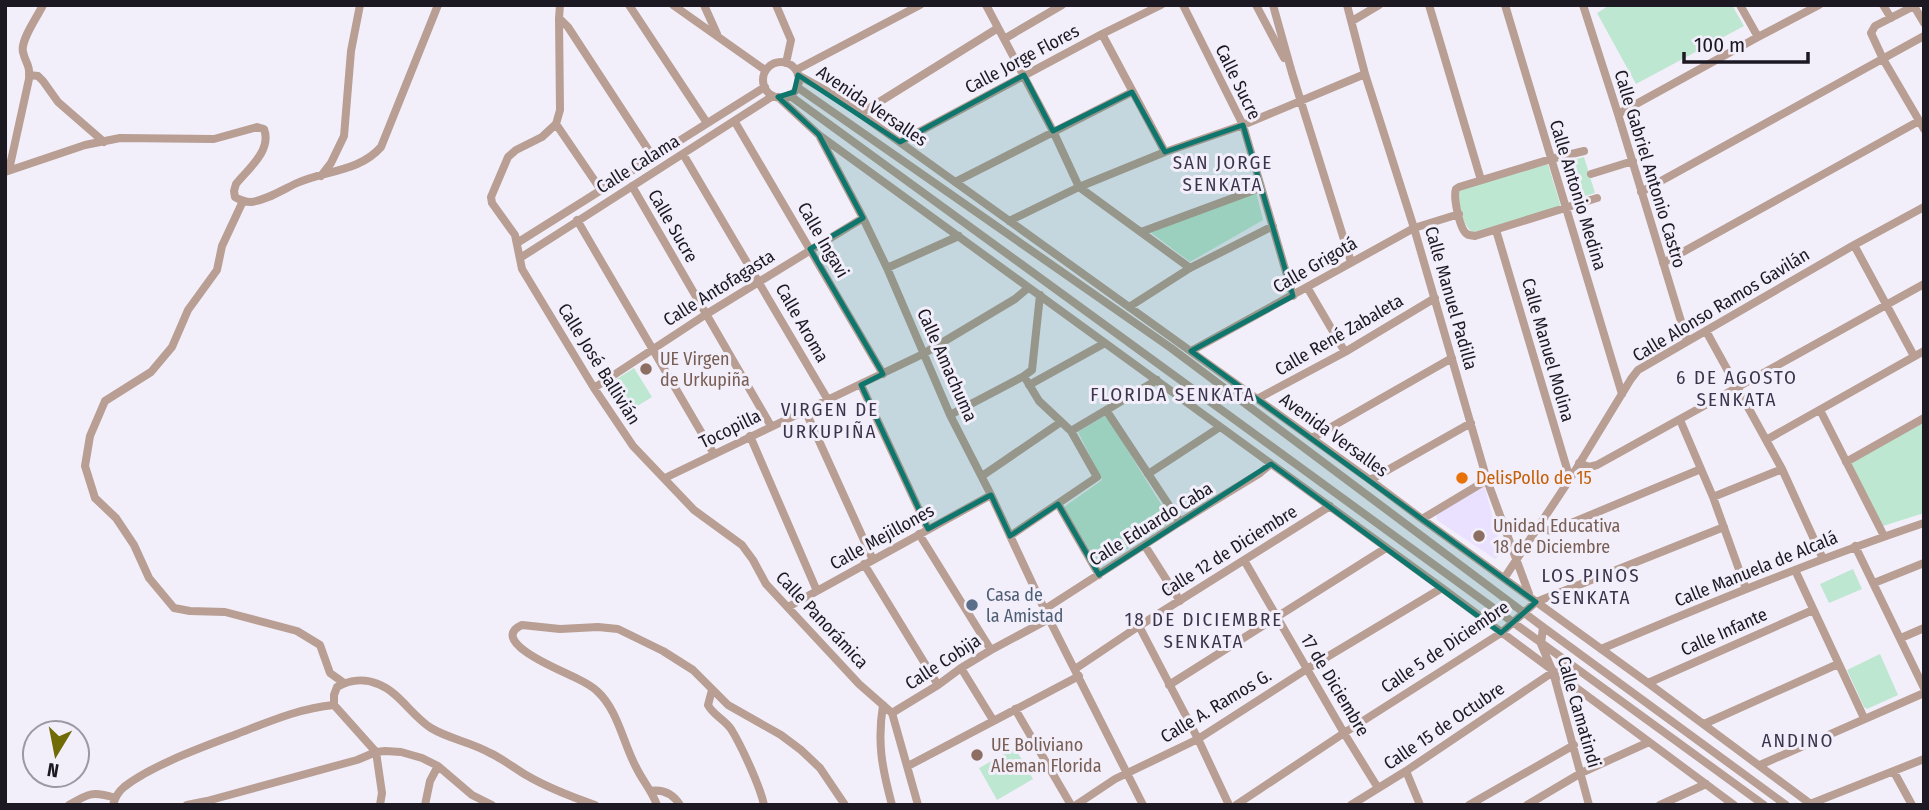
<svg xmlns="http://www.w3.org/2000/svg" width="1929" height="810" viewBox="0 0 1929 810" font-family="'Fira Sans Condensed',sans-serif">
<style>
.built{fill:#e9e1ff}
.green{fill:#bde7d1}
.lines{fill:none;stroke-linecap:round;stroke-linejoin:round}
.minor{stroke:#b89e93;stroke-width:8}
.marked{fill:#0f766e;fill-opacity:0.2;stroke:#0f766e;stroke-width:5;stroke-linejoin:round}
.education-dot{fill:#8d6e63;stroke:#f2effb;stroke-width:2.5}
.food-dot{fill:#e8710a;stroke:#f2effb;stroke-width:2.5}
.service-dot{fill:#5c6f8a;stroke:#f2effb;stroke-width:2.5}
.labels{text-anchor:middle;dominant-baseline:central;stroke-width:6;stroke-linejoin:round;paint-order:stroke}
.street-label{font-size:18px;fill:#1c1923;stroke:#f2effb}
.education-label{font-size:18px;fill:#785e54;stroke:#f2effb;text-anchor:start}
.food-label{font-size:18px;fill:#c56008;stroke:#f2effb;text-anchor:start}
.service-label{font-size:18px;fill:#4e5e75;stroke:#f2effb;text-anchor:start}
.neighbourhood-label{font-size:19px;letter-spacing:2px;fill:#3c344c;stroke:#f2effb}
</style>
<rect width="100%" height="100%" fill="#f2effb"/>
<!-- built -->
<path class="built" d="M1484 484 1502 553 1495 559 1437 520 1436 512Z"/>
<!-- green -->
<path class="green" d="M1610 5H1732L1744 26 1636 84 1597 13Z
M1584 157 1595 193 1572 200 1562 163Z
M1548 164 1561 207 1475 232H1472C1462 224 1457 202 1459 190Z
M1256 192 1263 220 1190 262 1150 232Z
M634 368 652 397 634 408 615 380Z
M1106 415 1172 522 1099 566 1064 507 1102 480 1078 432Z
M1924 422V513L1883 526 1851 463Z
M1853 569 1862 589 1829 603 1820 584Z
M1880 654 1898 695 1867 709 1864 707 1847 670Z
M1015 748 1033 779 997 800 979 768Z"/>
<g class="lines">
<!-- minor -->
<path class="minor" d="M560 5 559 18 568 27 653 157
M629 5 707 123
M673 5 765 70
M704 5 717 34
M776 5 791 40 786 63
M986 5 1053 131 1079 187
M1183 5 1243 125 1293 296
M1256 5 1284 58
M1273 5 1292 73 1351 262
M1347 5 1365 74 1414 228 1487 480 1529 594
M1429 5 1481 180
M1505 5 1622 394
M1583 5 1618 114 1687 341
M1740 5 1758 37
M1883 5 1891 18
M559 18 560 110 556 124 542 137 516 150 508 157 491 197 492 203 515 235 522 269 594 388 633 446 694 510 742 545 753 560 766 584 859 684 892 713 918 805
M1352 21 1379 5
M1924 23 1914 6 1875 26 1871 33 1883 59 1924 129
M1102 34 1165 152
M1004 39 1062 5
M763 80a18 18 0 1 1 36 0a18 18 0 1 1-36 0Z
M796 70 920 5
M29 75 38 76 43 81 58 102 104 142
M798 75 834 95 1370 480 1422 519 1648 683 1812 805
M797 87 1171 348 1543 627 1786 805
M789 95 1764 805
M778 97 819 135 1442 588 1734 805
M860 114 998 28
M1618 114 1758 37 1819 5
M735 122 883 374
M556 124 601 190
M820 137 863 218 887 268 950 415 991 495 1049 619 1143 805
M900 142 1102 34 1161 5
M1584 151 1551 159 1459 187 1456 189C1453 197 1459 223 1464 231 1467 236 1470 235 1475 236L1597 198
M683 154 828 400
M9 170 29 79C30 63 26 65 23 52 20 40 38 16 43 5
M5 172 85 145 120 138 214 139 257 127 264 129C272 150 249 168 236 184L234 191 235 197C240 200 244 202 251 202 267 200 282 190 297 183 326 170 359 172 381 147L438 5
M1591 174 1633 161
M321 176 331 163 344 136 351 51 360 5
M955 182 1132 92
M632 186 771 426
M1079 187 1190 268
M1641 192 1924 36
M243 201 222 246 217 270 188 310 172 347 151 372 105 401 90 436 85 466 95 498 116 518 134 545 149 578 174 608 190 611 225 612 297 631 320 645 330 673 344 683
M577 220 714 454
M1009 221 1079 187 1165 152 1243 125 1365 74
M1496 230 1570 479
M1141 232 1260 188
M517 243 765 87
M1854 245 1914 356
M520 258 773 96
M1663 263 1919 121
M887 268 959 236
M1307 287 1345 352
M1129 307 1190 268 1273 226
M1706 331 1782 469 1823 559
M1191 351 1414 228 1459 214
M861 385 928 529
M1029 385 1105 343
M594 388 705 315 863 218
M1257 399 1345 352 1435 298
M805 410 873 560
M1106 410 1180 522
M1820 410 1884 536
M950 415 1024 376 1032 370 1040 295
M1680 420 1713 497 1746 589
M1071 431 1157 380
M750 436 817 591
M1312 438 1452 358
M1766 440 1924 351
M1846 462 1924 418
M1579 463 1589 467 1597 465 1924 284
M1148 474 1220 427
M982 476 1061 422
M665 478 923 354 1015 299 1028 288
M1370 480 1471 423
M1713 497 1782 469
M1058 504 1099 575
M1422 519 1487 480
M1538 528 1552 531 1701 469
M919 534 991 650
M1010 536 1097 477 1071 431 1039 401 1024 376
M1145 546 1180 601
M1855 546 1924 688
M1244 560 1344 733 1378 788
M864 564 938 685
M1795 570 1864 718
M1505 577 1570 479 1631 379 1638 370 1854 245 1924 207
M1874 583 1924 563
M788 607 991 495
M1045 609 1180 522 1260 473 1271 464
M1139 626 1198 739 1229 805
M1543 627 1541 644 1553 672 1589 805
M1901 638 1924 628
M1601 649C1708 604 1814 560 1924 523
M961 668 993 720
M1075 669 1139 626 1330 506
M1648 683 1813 610
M1169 685 1386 548
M712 690 708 705C713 715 724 719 731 729 741 745 760 786 764 805
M883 705C877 743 882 768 892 805
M1015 709 1071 805
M892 713 938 685 961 668 991 650 1049 619
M1704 724 1838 664
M1760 765 1924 693
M908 766 1079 676
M1406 771 1420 805
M1894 772 1912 805
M650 791C663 789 673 794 680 805
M1810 804 1924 759
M69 805C89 793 93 791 115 798
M113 805C115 797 118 792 124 787 152 765 203 747 237 734 268 722 300 708 334 705
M187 805 207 801 357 760 376 752 385 751 401 752 422 758 438 766 472 795 492 805
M380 805 382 793 376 752 334 705V695L337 687C349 680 364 678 378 684 399 692 412 716 431 728 449 739 471 742 490 753 503 759 514 768 526 775 548 788 572 797 595 805
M425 805 430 781 438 766
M657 805C652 791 642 780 636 767 623 743 618 710 597 691 591 685 582 681 574 677 564 672 486 641 522 625L560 629 598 627 618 629 663 651 693 670 728 705 781 735 801 750 820 768 845 805
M1076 805 1115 779 1198 739 1307 669 1442 588
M1236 805 1344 733 1501 633 1536 602 1724 527
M1351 805 1406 771 1553 672
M1469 805 1574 745
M1527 805 1581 773 1649 742
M1660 805 1706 784"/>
</g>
<!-- marked area -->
<path class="marked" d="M798 75 900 142 1024 75 1053 131 1132 92 1165 152 1243 125 1293 296 1191 351 1536 602 1501 633 1271 464 1099 575 1058 504 1010 536 991 495 928 529 861 385 883 374 810 249 863 218 819 135 778 97 794 92Z"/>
<!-- markers -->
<g class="education-dot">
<circle cx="646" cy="369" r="7"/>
<circle cx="1479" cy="536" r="7"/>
<circle cx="977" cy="755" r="7"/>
</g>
<circle class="food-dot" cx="1462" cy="478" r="7"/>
<circle class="service-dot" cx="972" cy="605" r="7"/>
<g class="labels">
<!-- street labels -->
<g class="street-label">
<text transform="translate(1022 59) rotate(-28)">Calle Jorge Flores</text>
<text transform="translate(1238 82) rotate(64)">Calle Sucre</text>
<text transform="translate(872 106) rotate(34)">Avenida Versalles</text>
<text transform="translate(638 164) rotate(-32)">Calle Calama</text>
<text transform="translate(1650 169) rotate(73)">Calle Gabriel Antonio Castro</text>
<text transform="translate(1578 195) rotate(73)">Calle Antonio Medina</text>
<text transform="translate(673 226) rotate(60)">Calle Sucre</text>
<text transform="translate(823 240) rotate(60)">Calle Ingavi</text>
<text transform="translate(1315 265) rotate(-30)">Calle Grigotá</text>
<text transform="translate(719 288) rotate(-32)">Calle Antofagasta</text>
<text transform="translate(1451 298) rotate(74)">Calle Manuel Padilla</text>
<text transform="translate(1721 305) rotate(-31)">Calle Alonso Ramos Gavilán</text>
<text transform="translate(802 323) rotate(60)">Calle Aroma</text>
<text transform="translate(1339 335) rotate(-30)">Calle René Zabaleta</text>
<text transform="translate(1548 350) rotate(74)">Calle Manuel Molina</text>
<text transform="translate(599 364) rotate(58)">Calle José Ballivián</text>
<text transform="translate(947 365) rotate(66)">Calle Amachuma</text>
<text transform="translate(730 429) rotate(-26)">Tocopilla</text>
<text transform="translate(1334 435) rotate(36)">Avenida Versalles</text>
<text transform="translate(1151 524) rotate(-32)">Calle Eduardo Caba</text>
<text transform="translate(882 537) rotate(-29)">Calle Mejillones</text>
<text transform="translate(1229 551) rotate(-32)">Calle 12 de Diciembre</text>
<text transform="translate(1756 569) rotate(-22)">Calle Manuela de Alcalá</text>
<text transform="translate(822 620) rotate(47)">Calle Panorámica</text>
<text transform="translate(1724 632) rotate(-24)">Calle Infante</text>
<text transform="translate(1445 647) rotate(-34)">Calle 5 de Diciembre</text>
<text transform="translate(943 662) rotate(-33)">Calle Cobija</text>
<text transform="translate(1335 685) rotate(59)">17 de Diciembre</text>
<text transform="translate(1216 706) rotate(-31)">Calle A. Ramos G.</text>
<text transform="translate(1579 712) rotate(74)">Calle Camatindi</text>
<text transform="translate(1444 726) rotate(-34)">Calle 15 de Octubre</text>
</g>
<!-- education labels -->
<g class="education-label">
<text x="660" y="359">UE Virgen<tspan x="660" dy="21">de Urkupiña</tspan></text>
<text x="1493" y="526">Unidad Educativa<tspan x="1493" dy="21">18 de Diciembre</tspan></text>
<text x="991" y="745">UE Boliviano<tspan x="991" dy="21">Aleman Florida</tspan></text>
</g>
<!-- food labels -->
<g class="food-label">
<text x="1476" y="478">DelisPollo de 15</text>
</g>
<!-- service labels -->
<g class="service-label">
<text x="986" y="595">Casa de<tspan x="986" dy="21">la Amistad</tspan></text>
</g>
<!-- neighbourhood labels -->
<g class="neighbourhood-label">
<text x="1223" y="162">SAN JORGE<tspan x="1223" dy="22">SENKATA</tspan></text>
<text x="1737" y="377">6 DE AGOSTO<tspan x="1737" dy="22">SENKATA</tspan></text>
<text x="1173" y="394">FLORIDA SENKATA</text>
<text x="830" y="409">VIRGEN DE<tspan x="830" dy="22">URKUPIÑA</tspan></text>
<text x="1591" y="575">LOS PINOS<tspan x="1591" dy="22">SENKATA</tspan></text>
<text x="1204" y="619">18 DE DICIEMBRE<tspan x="1204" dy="22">SENKATA</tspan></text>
<text x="1798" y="740">ANDINO</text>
</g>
</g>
<!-- border -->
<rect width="1929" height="810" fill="none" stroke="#1c1923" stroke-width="14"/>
<!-- north arrow -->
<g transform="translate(56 754) rotate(190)"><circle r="33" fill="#f2effb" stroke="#9c99a5" stroke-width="2"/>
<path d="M0-5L12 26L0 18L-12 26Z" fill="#716b05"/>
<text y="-10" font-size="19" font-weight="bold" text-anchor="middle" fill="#1c1923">N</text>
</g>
<!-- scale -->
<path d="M1684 52v10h124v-10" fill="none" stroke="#1c1923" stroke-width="3.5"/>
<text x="1694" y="52" font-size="21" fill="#1c1923" stroke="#f2effb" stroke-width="5" paint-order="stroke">100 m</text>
</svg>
